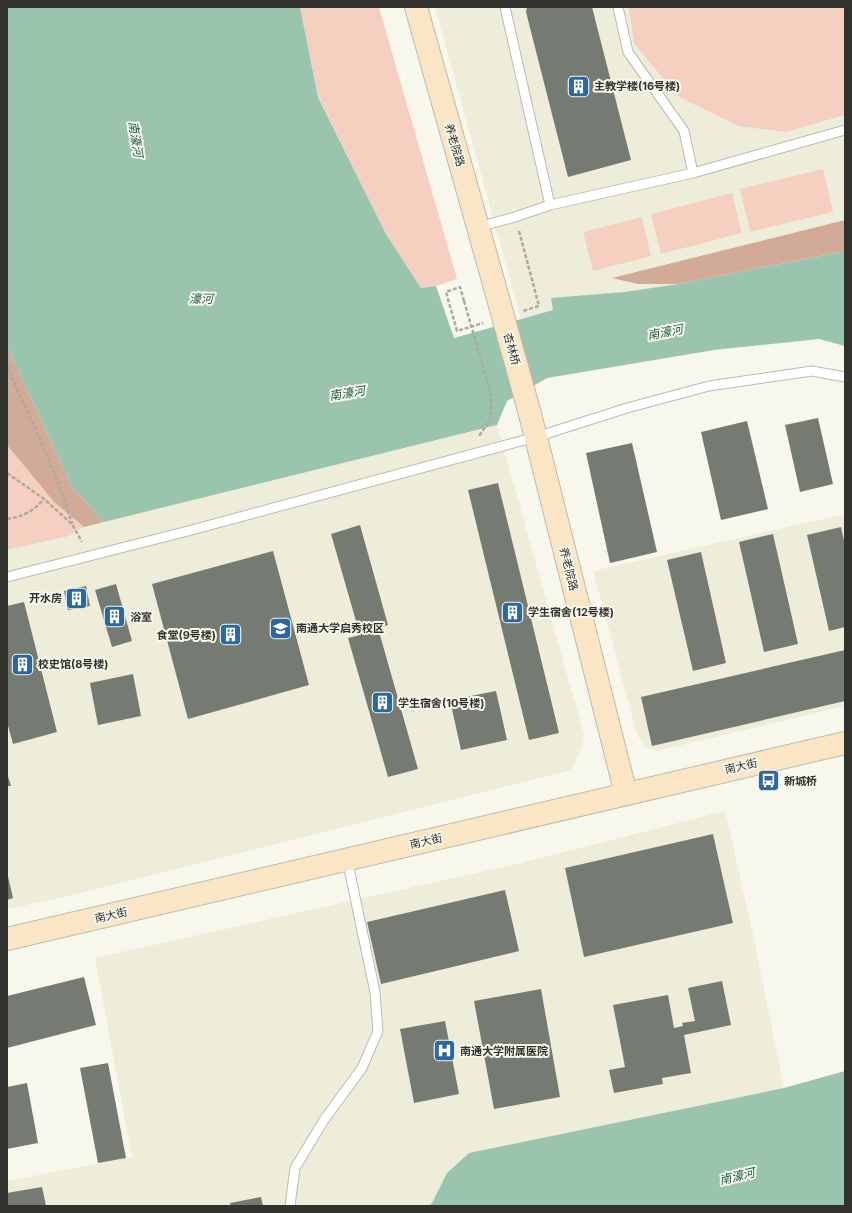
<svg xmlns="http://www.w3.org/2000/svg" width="852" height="1213" viewBox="0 0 852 1213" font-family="Inter,'Noto Sans SC',sans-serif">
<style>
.built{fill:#eeedda}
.green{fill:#f5d0c0}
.forest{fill:#d2aa98}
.water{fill:#9bc4af}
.building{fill:#757b72}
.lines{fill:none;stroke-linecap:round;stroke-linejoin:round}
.lane-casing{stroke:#bcbbb1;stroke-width:11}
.secondary-casing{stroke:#bcbbb1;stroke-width:24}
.path{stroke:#abaaa2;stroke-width:2.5;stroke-dasharray:4 2;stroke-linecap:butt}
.lane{stroke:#fff;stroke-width:9}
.secondary{stroke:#fae5c5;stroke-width:22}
.secondary-bridge-casing{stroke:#bcbbb1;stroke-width:24;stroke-linecap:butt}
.path-bridge{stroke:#abaaa2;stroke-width:2.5;stroke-dasharray:4 2;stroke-linecap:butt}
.secondary-bridge{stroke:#fae5c5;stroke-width:22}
.labels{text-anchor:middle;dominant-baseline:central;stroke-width:4;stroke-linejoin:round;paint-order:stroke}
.poi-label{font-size:11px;font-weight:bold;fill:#31312d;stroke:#f8f7ec;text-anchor:start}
.street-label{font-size:11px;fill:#31312d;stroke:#f8f7ec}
.water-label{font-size:12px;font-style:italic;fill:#175d41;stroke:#f8f7ec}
</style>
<rect width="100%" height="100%" fill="#f8f7ec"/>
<!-- built -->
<path class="built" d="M435 7H845V251L679 284 624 292 551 299 553 310 521 319Z
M7 346 104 522 497 425 584 735 582 748 571 770 64 897 7 909Z
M845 514V706L657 751 644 747 637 734 593 571Z
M725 811 752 930 784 1088 469 1153 447 1173 432 1203 428 1206H7V1181L132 1157 95 958 517 864Z"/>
<!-- green -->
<path class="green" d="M300 7H379L457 279 436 286 421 288 386 234 318 96Z
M629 7H845V115L786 132 738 126 679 97 634 44Z
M823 169 833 212 750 232 740 189Z
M732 193 742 233 661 254 651 214Z
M642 217 651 256 593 271 583 232Z
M7 445 55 503 84 527 69 536 7 550Z"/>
<!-- forest -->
<path class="forest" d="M845 220V251L679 284H638L612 278Z
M7 346 72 487 104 522 84 527 55 503 7 445Z"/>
<!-- water -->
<path class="water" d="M7 7H300L318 97 386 234 421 288 436 286 454 338 553 310 551 298 624 292 679 284 845 251V346L819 339 714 350 547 378 507 401 497 425 104 522 72 487 7 346Z
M845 1071V1206H428L432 1203 447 1173 469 1153 784 1088Z"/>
<!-- building -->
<path class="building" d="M527 7H592L631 160 568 177 526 12Z
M818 418 833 484 800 492 785 425Z
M747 421 768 509 721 520 701 432Z
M632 443 657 552 610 563 586 453Z
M498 483 559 733 529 740 468 490Z
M360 525 388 625 378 628 418 769 388 777 348 638 360 635 331 534Z
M841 527 845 545V627L829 631 807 535Z
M773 534 798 644 764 652 739 542Z
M273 551 309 685 188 719 152 584Z
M701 552 726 663 693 671 667 560Z
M116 584 132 641 112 647 95 590Z
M86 586 90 606 68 610 64 591Z
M24 602 57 732 13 744 7 722V606Z
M845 650V701L652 746 641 697Z
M133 674 141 716 98 725 90 683Z
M496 691 507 740 461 750 450 700Z
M7 773 11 786H7Z
M713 834 733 923 584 957 565 868Z
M7 872 13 898 7 900Z
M505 890 519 951 381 984 367 922Z
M84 977 96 1025 7 1048V996Z
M722 981 731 1025 684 1035 691 1073 662 1078 663 1084 614 1093 609 1070 625 1067 613 1005 668 995 674 1028 683 1026 682 1023 695 1021 688 988Z
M541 989 560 1097 494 1109 474 1001Z
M445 1021 459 1094 414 1103 400 1029Z
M108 1063 126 1158 98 1163 80 1068Z
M27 1083 38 1143 7 1149V1087Z
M42 1187 46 1206H7V1193Z
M261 1197 263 1206H231L230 1203Z"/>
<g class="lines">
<defs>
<path id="lane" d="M505 7 550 205
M618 7 628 52 684 131 693 173
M478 227 515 217 550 205 693 173 845 130
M7 577 188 531 536 437 627 408 709 386 812 371 845 377
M290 1206 295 1168 324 1120 362 1068 378 1031 375 992 347 859"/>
<path id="secondary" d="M416 7 494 284
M530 414 626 794
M7 939 845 743"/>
</defs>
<!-- lane casing -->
<use href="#lane" class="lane-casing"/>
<!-- secondary casing -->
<use href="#secondary" class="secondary-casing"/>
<!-- path -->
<path class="path" d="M519 231 539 306 523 311
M464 301 460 287 446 292 457 331 483 323
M7 366C30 419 56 469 72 524
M7 473 44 499 72 524 82 542
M7 519C22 517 34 511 44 499"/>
<!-- lane -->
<use href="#lane" class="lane"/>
<!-- secondary -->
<use href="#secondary" class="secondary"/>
<defs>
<path id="secondary-bridge" d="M494 284 530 414"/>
</defs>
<!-- secondary-bridge casing -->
<use href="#secondary-bridge" class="secondary-bridge-casing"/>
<!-- path-bridge -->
<path class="path-bridge" d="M464 301 492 398 490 420 479 436"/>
<!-- secondary-bridge -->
<use href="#secondary-bridge" class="secondary-bridge"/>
</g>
<!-- icons -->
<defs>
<symbol id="building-square" viewBox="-11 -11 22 22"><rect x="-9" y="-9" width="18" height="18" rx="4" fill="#2d679f" stroke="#f8f7ec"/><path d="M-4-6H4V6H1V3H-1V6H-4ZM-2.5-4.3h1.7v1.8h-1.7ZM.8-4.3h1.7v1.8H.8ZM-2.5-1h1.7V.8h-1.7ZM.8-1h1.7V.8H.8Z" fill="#fff"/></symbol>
<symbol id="school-square" viewBox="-11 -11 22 22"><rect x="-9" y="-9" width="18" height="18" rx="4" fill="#2d679f" stroke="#f8f7ec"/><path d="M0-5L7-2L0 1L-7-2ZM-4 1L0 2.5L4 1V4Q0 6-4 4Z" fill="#fff"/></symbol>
<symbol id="bus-square" viewBox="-11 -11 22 22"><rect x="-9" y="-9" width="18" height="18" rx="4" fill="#2d679f" stroke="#f8f7ec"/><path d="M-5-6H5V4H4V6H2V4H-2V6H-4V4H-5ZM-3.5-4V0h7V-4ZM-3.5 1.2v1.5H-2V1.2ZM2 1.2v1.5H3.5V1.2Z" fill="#fff"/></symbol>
<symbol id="hospital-square" viewBox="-11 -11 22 22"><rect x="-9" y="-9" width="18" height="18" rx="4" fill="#2d679f" stroke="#f8f7ec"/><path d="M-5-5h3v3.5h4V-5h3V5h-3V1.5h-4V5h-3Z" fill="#fff"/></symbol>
</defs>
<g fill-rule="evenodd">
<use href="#building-square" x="566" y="74" width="25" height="25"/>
<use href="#building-square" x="64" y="586" width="25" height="25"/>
<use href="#building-square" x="500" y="600" width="25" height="25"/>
<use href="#building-square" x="102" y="604" width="25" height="25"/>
<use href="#school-square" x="268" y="616" width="25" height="25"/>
<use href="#building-square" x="218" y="622" width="25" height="25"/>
<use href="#building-square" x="10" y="652" width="25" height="25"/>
<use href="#building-square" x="370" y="690" width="25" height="25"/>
<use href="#bus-square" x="756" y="768" width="25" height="25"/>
<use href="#hospital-square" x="432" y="1038" width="25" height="25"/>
</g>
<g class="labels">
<!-- poi labels -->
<g class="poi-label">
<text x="594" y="86">主教学楼(16号楼)</text>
<text x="62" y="598" text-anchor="end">开水房</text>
<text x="528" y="612">学生宿舍(12号楼)</text>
<text x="130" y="617">浴室</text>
<text x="296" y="628">南通大学启秀校区</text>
<text x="216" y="635" text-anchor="end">食堂(9号楼)</text>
<text x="38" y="664">校史馆(8号楼)</text>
<text x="398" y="703">学生宿舍(10号楼)</text>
<text x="784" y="781">新城桥</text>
<text x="460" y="1051">南通大学附属医院</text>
</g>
<!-- street labels -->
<g class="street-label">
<text transform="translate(455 145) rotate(74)">养老院路</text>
<text transform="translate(512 349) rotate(75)">杏林桥</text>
<text transform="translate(569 569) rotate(76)">养老院路</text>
<text transform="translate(741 766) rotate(-13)">南大街</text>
<text transform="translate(426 841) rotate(-13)">南大街</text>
<text transform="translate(111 915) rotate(-13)">南大街</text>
</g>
<!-- water labels -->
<g class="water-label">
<text transform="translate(136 139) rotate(81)">南濠河</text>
<text x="201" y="298">濠河</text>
<text transform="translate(665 332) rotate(-11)">南濠河</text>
<text transform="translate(347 393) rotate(-9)">南濠河</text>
<text transform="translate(737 1176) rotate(-13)">南濠河</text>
</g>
</g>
<!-- border -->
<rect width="852" height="1213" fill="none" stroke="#31312d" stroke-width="16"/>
</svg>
